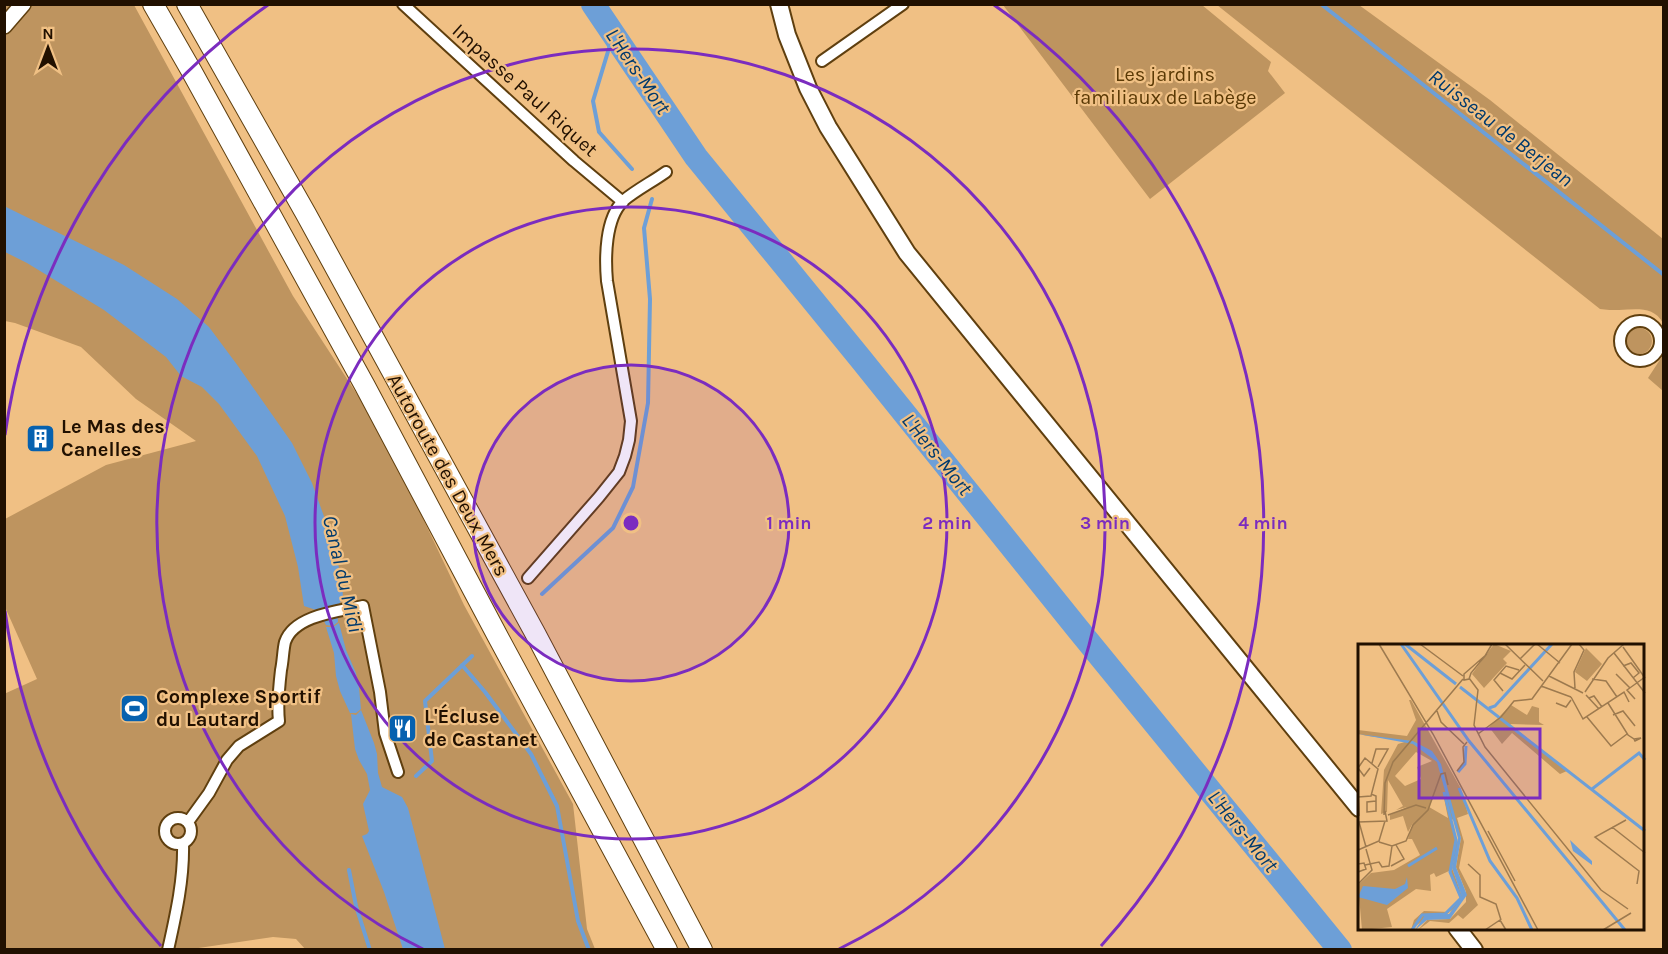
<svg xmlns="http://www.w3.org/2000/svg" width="1668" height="954" viewBox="0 0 1668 954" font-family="Karla,sans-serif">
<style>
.green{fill:#be945f}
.water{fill:#6d9fd7}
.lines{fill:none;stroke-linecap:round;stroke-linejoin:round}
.stream{stroke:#6d9fd7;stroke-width:4}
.river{stroke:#6d9fd7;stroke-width:24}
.street-casing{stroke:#5f3f0f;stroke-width:14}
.secondary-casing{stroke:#5f3f0f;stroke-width:18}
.primary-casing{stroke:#5f3f0f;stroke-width:20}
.highway-casing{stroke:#5f3f0f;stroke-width:22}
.street{stroke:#fff;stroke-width:10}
.secondary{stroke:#fff;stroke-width:15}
.primary{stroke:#fff;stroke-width:16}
.highway{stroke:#fff;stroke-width:20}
.ring{fill:none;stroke:#7b2cbf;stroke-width:3}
.labels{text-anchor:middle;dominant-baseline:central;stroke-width:4.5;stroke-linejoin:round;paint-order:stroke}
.park-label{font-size:20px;fill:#5a3905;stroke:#f0c084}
.street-label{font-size:20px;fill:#211000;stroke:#f0c084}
.poi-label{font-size:20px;font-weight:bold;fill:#211000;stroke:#f0c084;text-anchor:start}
.water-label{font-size:21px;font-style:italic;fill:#013a6d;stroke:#f0c084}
.inset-river{fill:none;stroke:#6d9fd7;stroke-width:3}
.inset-road{fill:none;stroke:#9d7a4f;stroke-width:1.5}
.view{fill:#7b2cbf;fill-opacity:0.15;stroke:#7b2cbf;stroke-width:3}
.inset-edge{fill:none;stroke:#211000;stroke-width:3}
.centre{fill:#7b2cbf;stroke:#f0c084;stroke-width:3}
.ring-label{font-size:18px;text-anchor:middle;font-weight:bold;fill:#7b2cbf;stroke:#f0c084;stroke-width:4.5;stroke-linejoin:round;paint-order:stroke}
</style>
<rect width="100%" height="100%" fill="#f0c084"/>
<!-- green -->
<path class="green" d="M5 5H134L293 296 383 434 464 605 573 804 587 929 595 949 306 950 296 939 273 937 185 950 5 949 4 694 37 679 5 607V519L106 465 196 441 136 399 81 347 15 323 5 321Z
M1003 5H1202L1271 62 1268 71 1285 93 1150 199Z
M1217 5H1359L1490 100 1663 239V323C1654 306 1636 309 1619 310 1613 310 1606 310 1600 309Z
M1626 341a13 13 0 1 1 26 0a13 13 0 1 1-26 0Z
M1663 355V391L1648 378Z"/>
<!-- water -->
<path class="water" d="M4 206 124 265 177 299 209 327 238 366 292 443 312 483 331 536 342 580 343 598 337 607 338 622 333 626 326 625 319 611 304 606 298 567 285 516 257 456 219 404 202 387 181 376 166 357 104 310 27 263 5 252Z
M339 623 346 650 356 673 359 688 361 709 356 713H350L340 691 336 676 334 653 326 627H333Z
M361 710 374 743 377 754 378 773 382 787 402 797 408 808 445 949H403L384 892 362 836 367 834 369 831 363 804 370 790 367 774 359 760 355 749 351 714 356 715Z"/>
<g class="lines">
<!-- stream -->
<path class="stream" d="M1321 4 1664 275
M613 35 593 101 599 132 632 169
M542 594 613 528 633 487 648 403 650 299 644 228 652 199
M462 665 485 692 531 754 557 806 578 921 589 950
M416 776 432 761 425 701 472 656
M349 870 356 906 370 950"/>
<!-- river -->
<path class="river" d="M593 4 696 157 860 358 1077 628 1340 950"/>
<defs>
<path id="street" d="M403 4 574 161 623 202
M822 61 903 4
M1620 341a20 20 0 1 1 40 0a20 20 0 1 1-40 0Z
M528 578 599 497 619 472 625 456 629 440 631 421 607 281C605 258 605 219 623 201 636 190 652 182 666 172
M165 831a13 13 0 1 1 26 0a13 13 0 1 1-26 0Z
M188 822 209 793 227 760 239 746 279 721C277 704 279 687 281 670 283 661 283 650 285 642 294 615 340 611 363 606L380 692 385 733 398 772
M168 950C176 914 184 879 183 843"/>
<path id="secondary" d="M4 26 23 4"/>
<path id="primary" d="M779 4 787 35 808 88 828 127 907 253 1359 808
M1457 928 1474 950"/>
<path id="highway" d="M153 4 192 72 365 386 497 635 667 950
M187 4 306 214 535 633 702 950"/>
</defs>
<!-- street casing -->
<use href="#street" class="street-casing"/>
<!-- secondary casing -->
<use href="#secondary" class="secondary-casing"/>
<!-- primary casing -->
<use href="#primary" class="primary-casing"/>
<!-- highway casing -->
<use href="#highway" class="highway-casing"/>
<!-- street -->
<use href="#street" class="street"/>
<!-- secondary -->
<use href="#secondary" class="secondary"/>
<!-- primary -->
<use href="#primary" class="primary"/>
<!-- highway -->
<use href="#highway" class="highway"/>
</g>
<!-- distance rings -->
<circle cx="631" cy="523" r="158" fill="#7b2cbf" fill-opacity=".12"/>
<g class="ring">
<circle cx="631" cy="523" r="158"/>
<circle cx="631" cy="523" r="316"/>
<path d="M423 949A474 474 0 1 1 839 949"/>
<path d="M161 946A632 632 0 0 1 5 611M5 435A632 632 0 0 1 268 5M994 5A632 632 0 0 1 1101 946"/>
</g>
<!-- icons -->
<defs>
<symbol id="building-square" viewBox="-11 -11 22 22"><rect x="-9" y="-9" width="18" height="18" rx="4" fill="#0661af" stroke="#f0c084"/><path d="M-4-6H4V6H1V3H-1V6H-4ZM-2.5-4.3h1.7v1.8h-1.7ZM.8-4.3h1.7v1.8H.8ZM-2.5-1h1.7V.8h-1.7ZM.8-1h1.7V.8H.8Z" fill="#fff"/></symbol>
<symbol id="stadium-square" viewBox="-11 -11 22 22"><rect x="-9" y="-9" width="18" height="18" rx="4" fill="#0661af" stroke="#f0c084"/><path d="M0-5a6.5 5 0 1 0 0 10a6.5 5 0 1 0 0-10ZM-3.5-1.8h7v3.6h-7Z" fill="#fff"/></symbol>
<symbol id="restaurant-square" viewBox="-11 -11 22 22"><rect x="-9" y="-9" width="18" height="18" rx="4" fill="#0661af" stroke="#f0c084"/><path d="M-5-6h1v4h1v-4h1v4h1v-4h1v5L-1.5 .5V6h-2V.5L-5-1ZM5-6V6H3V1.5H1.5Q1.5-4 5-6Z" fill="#fff"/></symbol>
</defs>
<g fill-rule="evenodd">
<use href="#building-square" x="24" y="422" width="33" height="33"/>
<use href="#stadium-square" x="118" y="692" width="33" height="33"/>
<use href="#restaurant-square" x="386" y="712" width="33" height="33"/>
</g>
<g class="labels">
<!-- park labels -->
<g class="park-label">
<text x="1165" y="74">Les jardins<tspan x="1165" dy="23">familiaux de Labège</tspan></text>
</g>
<!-- street labels -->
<g class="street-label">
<text transform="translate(525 90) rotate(42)">Impasse Paul Riquet</text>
<text transform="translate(448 475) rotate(61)">Autoroute des Deux Mers</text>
</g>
<!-- poi labels -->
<g class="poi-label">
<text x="61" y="426">Le Mas des<tspan x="61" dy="23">Canelles</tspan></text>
<text x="156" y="696">Complexe Sportif<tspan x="156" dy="23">du Lautard</tspan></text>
<text x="424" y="716">L'Écluse<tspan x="424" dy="23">de Castanet</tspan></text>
</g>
<!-- water labels -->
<g class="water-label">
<text transform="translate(638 71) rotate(56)">L'Hers-Mort</text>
<text transform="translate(1501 128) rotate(38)">Ruisseau de Berjean</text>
<text transform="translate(937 454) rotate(51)">L'Hers-Mort</text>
<text transform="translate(343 574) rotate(77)">Canal du Midi</text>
<text transform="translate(1243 831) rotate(51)">L'Hers-Mort</text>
</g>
</g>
<!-- overview -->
<g transform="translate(1358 644)">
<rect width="286" height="286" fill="#f0c084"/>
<path d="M136 0 153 7 145 15 149 19 126 44 114 30ZM228 4 244 20 229 37 217 28ZM51 56H53L102 143 110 170 99 174 106 198 101 224 120 261 105 275 100 271 91 279 72 277 60 286 69 276 92 275 108 258V248L98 223 103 194 95 175 93 177 100 199 94 224 104 252 97 264 85 273 71 271 53 286 56 276 66 267 91 268 102 254 91 227 78 233 76 229 72 231 73 247 58 245 29 265 34 283 4 286 0 241 13 229 36 226 62 211 54 195H50L55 179 50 188 45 172 32 176V171L49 163 38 166 45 162 30 136 29 168 23 170 26 126 40 100 50 97 10 92 0 90V86L49 92 58 76ZM58 108 74 117 59 123 63 135 47 142 37 132ZM74 154H86L90 174 71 163ZM153 61 169 71 174 62 181 64V78L186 81 152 80 209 127 202 130 154 89 144 100 131 83Z" fill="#be945f" fill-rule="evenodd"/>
<path d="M0 90 55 97 74 107 83 120 103 194 98 223 109 251 92 275 69 276 57 286 67 271 91 270 104 253 94 224 100 194 79 118 55 100ZM212 196 234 217V221L215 207ZM49 233 50 244 29 261 0 253 5 242 37 245 47 240Z" fill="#6d9fd7"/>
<path class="inset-river" d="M43 0 111 97 267 286M47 0 98 40M102 43 287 187M131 64 137 62 194 0M100 128 107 120 108 102M101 144 132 217 159 254 174 286M234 145 281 109 287 116M50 222 79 204M54 286 64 271 87 270 103 254 92 228 98 196 86 148"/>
<path class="inset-road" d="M21 0 75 90 180 286M62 0 105 32M147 0 185 37M179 0 202 19M265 3 287 34M256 9 287 49M129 10 106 30V36L111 35 113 29 127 12 134 0M162 15 177 0M265 22 273 19 281 29 275 34M142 29 154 35 167 21M258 30 272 44M191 32 225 49M111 34 120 46 116 81 127 103 243 246 270 265M234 35 248 37 259 53M183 42 213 53M217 44 216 28 226 6 221 0M145 47 136 36 148 22 161 26M227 48 250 14 266 0M228 51 241 65M213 53 225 75 266 48 271 58M231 54 236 52 244 63M277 55 269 46 287 33M198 59 208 63 213 56M250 59 270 91 276 95 277 97 283 94 276 95M79 67 83 78 106 100M255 71 265 67 277 82M229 73 253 102 269 90M120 90 143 73 156 57 174 55 214 0M14 119 18 105H30L20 123M0 124 7 114 20 125 13 152 0 153M0 124 6 132 12 124M99 127 106 118 105 103 109 98M0 149 1 172M13 150 18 152V167L9 168V158L18 157M26 171 27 139 35 118 105 35M30 171 58 161 68 164M268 176 237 193 281 227 279 240M0 178 29 177 27 167M1 178 8 203M254 183 287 209M130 187 157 237M21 198 34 202 48 197 55 181 70 166 83 130 87 129 90 141M0 206 21 197 27 177M0 220 6 219 8 225 0 228M110 220 122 231V253L138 260 143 276M7 221 21 218 24 223 31 222 34 202M33 222 46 215 38 201M0 240 14 226 8 205M127 286 142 276 148 286M245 286 273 269"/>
<path class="view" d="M61 85H182V154H61Z"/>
<rect width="286" height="286" class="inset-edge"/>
</g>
<circle cx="631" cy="523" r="9" class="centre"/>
<g class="ring-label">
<text x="789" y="529">1 min</text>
<text x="947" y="529">2 min</text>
<text x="1105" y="529">3 min</text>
<text x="1263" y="529">4 min</text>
</g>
<!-- border -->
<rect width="1668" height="954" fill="none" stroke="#211000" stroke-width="12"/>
<!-- north arrow -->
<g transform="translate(48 48)" stroke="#f0c084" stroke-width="4.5" paint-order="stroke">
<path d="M0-4.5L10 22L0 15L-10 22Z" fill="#211000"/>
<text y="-9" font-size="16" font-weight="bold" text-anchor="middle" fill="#211000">N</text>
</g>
</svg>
